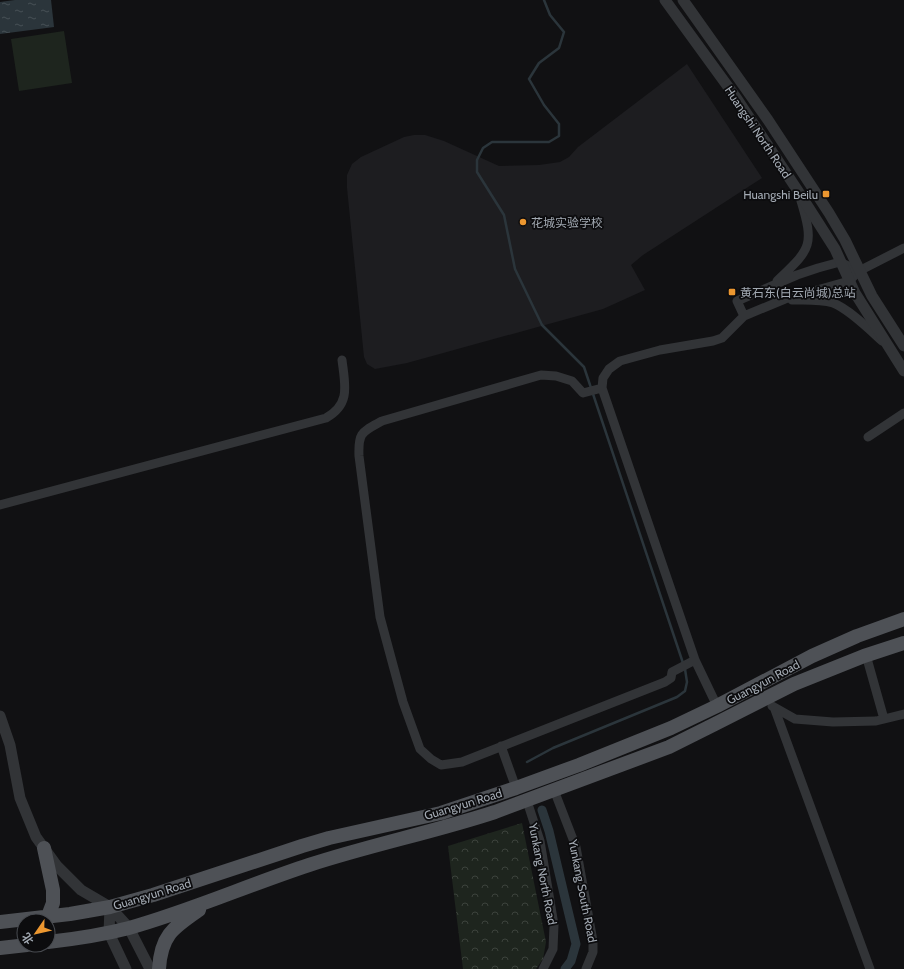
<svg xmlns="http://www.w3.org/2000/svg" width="904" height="969" viewBox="0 0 904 969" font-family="Cabin,'Noto Sans SC',sans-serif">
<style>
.built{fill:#1d1d20}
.grass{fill:#1e251e}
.forest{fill:url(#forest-crowns)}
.water{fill:url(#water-ripples)}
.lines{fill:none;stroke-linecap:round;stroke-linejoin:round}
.stream{stroke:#2b353b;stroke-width:2.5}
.canal{stroke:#2b353b;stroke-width:9}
.minor{stroke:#323437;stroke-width:9}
.tertiary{stroke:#323437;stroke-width:11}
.primary{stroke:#4e5156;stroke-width:14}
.poi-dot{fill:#ec9730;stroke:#0c0c0e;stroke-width:1.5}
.labels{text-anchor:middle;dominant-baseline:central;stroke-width:3.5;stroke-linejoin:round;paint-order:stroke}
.street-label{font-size:12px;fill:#a3aab3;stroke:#0c0c0e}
.poi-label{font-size:12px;fill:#a3aab3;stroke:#0c0c0e;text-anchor:start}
</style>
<defs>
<pattern id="forest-crowns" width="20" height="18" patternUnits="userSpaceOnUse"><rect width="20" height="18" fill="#1e251e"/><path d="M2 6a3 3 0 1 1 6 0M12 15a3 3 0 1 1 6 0" fill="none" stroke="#3c423c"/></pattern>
<pattern id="water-ripples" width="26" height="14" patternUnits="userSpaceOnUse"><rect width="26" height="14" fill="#2b353b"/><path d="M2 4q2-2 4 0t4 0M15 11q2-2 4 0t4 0" fill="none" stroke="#475055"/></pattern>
</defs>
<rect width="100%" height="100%" fill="#111113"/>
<!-- built -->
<path class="built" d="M687 64 762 178 643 255 631 265 645 290 603 309 407 363 375 369 367 364 364 357 347 188V175L352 164 361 157 404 137 414 135H425L444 141 499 166 539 165 560 162 569 157 578 147Z"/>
<!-- grass -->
<path class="grass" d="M64 31 72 83 19 91 11 39Z"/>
<!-- forest -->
<path class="forest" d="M522 823 546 942 543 959 536 969H463L448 846Z"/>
<!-- water -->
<path class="water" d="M15 0H51L54 27 0 34V2Z"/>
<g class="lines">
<!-- stream -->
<path class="stream" d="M527 762 553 748 677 697 685 691 687 682 685 669 584 367 542 325 515 269 504 215 477 172V160L483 148 492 142H549L559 136V124L544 105 529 79 539 63 559 48 564 32 550 15 544 0"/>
<!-- canal -->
<path class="canal" d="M542 810 549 831 576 944 571 961 565 969"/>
<!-- minor -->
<path class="minor" d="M777 281C810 249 815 247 801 201
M792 300C805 300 820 299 833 303 849 309 870 330 882 341
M744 316 737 301 797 275 818 268 840 262 859 271
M602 388 583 393 572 381 556 376 541 375 382 421C362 432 358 432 359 456L380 617 403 702 420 749 431 759 441 765 462 762 665 682 671 678 672 672 695 660
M868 437 904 413
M0 505 326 418C351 404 345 385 342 360
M866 655 884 719
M717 706 695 660 602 388 603 378 609 369 620 361 660 350 713 341 722 338 744 316 785 299 849 281 859 271 904 248
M772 706 795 719 833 722 876 721 904 714
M774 707 870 969
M501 746 516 788
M554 790 576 847 593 941V952L586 969
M527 801 540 841 554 925 553 949 543 969"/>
<!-- tertiary -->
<path class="tertiary" d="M665 0 737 99 798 191 835 249 855 293 904 371
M683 0 768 120 829 213 845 240 872 296 904 346
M0 716 10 745 20 798 36 837 57 866 81 890 110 907 129 928 150 969
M110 907 109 933 126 969"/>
<!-- primary -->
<path class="primary" d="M44 848 53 890V903L48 916
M0 922 70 914 110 907 153 895 302 846 329 838 441 813 516 788 579 765 671 728 717 706 812 656 857 636 904 619
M48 942C75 939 102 935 129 928 190 911 248 885 309 865 370 845 434 832 495 812L669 747 715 724 794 684 864 656 904 643
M0 948 27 945
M159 969C161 935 173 928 199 910"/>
</g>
<!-- markers -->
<g class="poi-dot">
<rect x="822" y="190" width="8" height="8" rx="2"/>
<circle cx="523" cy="222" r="4"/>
<rect x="728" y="288" width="8" height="8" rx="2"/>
</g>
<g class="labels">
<!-- street labels -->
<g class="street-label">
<text transform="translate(758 132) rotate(56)">Huangshi North Road</text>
<text transform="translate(763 682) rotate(-28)">Guangyun Road</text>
<text transform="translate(463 804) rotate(-17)">Guangyun Road</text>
<text transform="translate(543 874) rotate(79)">Yunkang North Road</text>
<text transform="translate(583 891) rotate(79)">Yunkang South Road</text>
<text transform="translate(152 894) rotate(-17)">Guangyun Road</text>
</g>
<!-- poi labels -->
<g class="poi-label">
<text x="818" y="194" text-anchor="end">Huangshi Beilu</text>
<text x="531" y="222">花城实验学校</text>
<text x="740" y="292">黄石东(白云尚城)总站</text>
</g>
</g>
<!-- north arrow -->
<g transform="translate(36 933) rotate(236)"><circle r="19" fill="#0c0c0e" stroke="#484b50"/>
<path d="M0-3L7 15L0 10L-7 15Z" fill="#ec9730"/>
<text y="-6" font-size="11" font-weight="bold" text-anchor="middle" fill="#a3aab3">北</text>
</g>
</svg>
